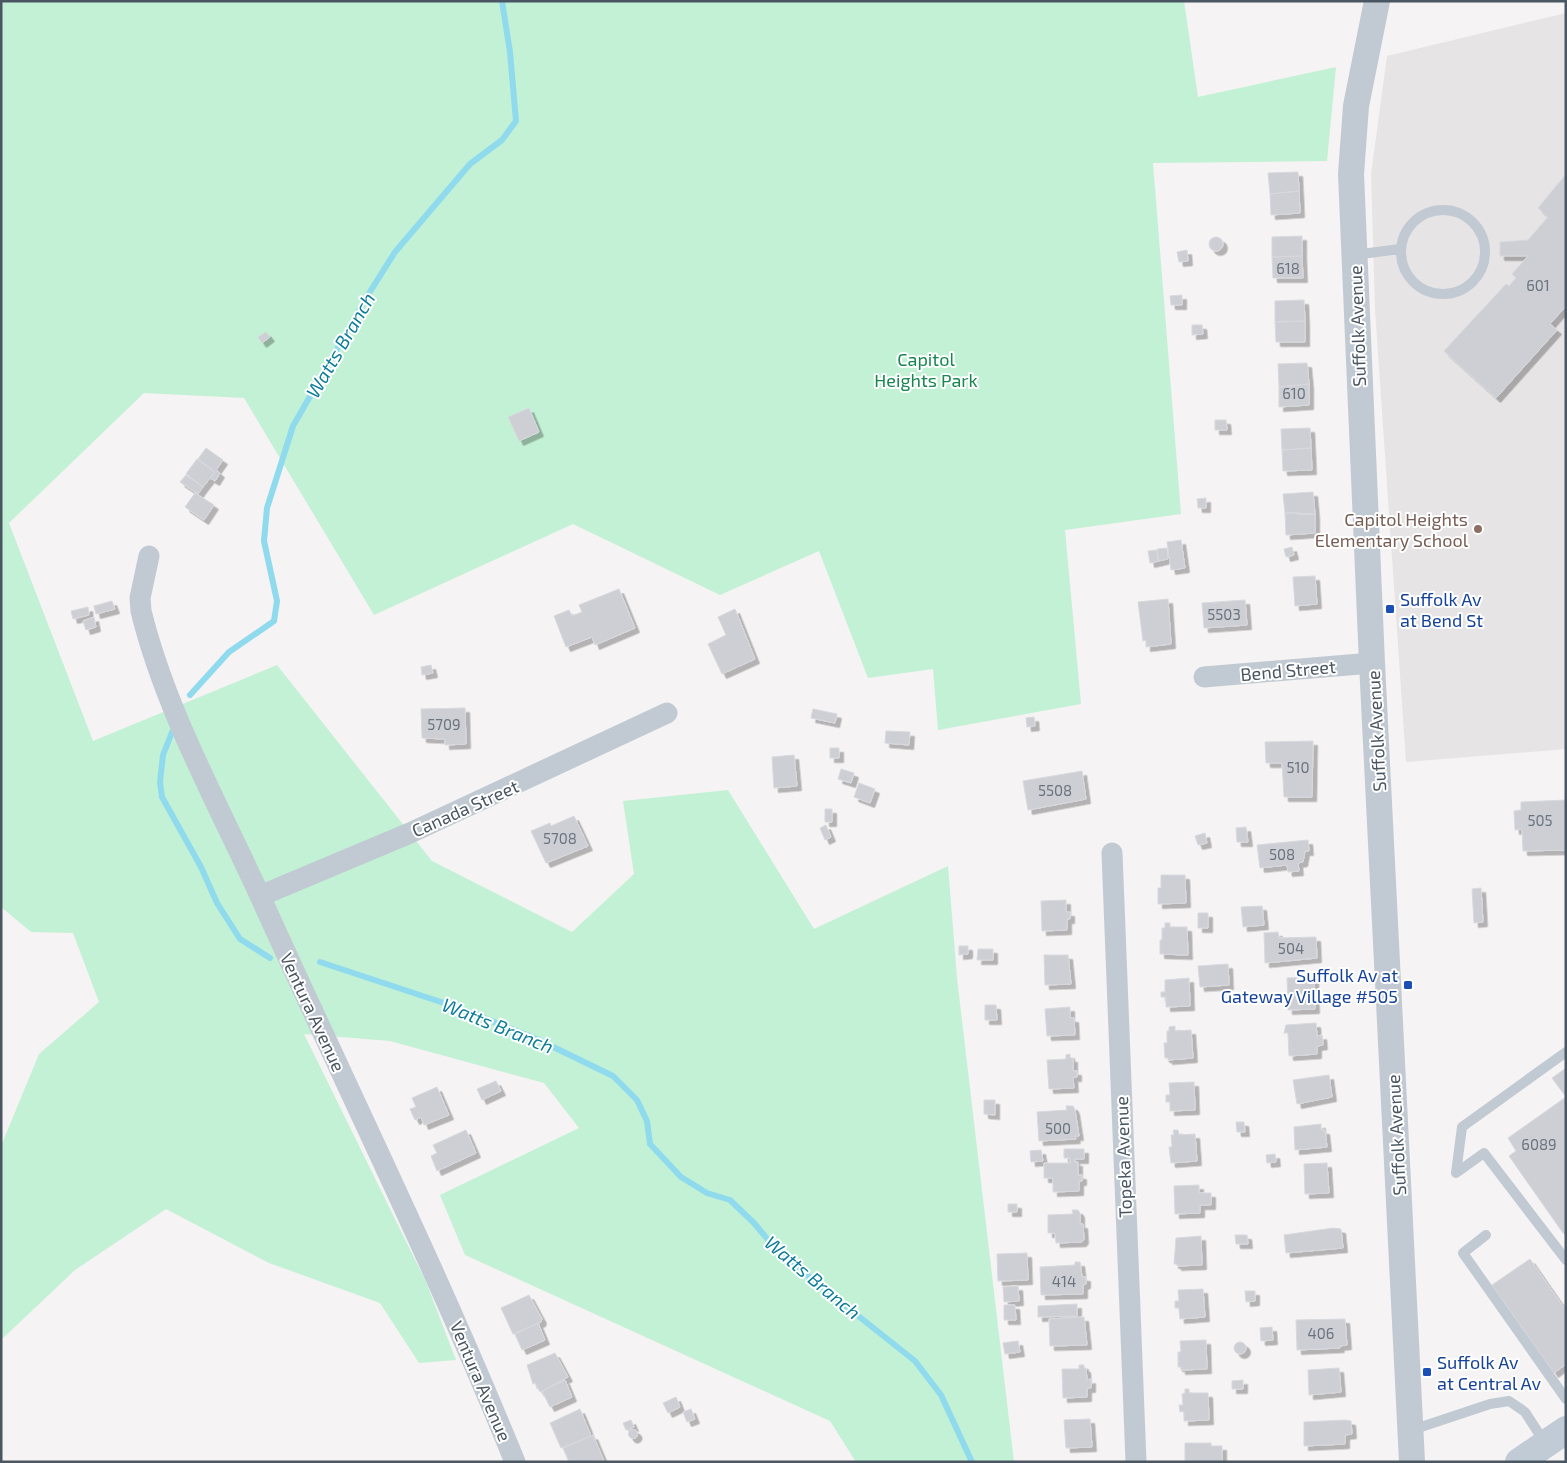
<svg xmlns="http://www.w3.org/2000/svg" width="1567" height="1463" viewBox="0 0 1567 1463" font-family="'Exo 2',sans-serif">
<style>
.education{fill:#e6e4e5}
.green{fill:#c3f1d5}
.lines{fill:none;stroke-linecap:round;stroke-linejoin:round}
.stream{stroke:#90daee;stroke-width:6}
.building{fill:#cdcfd5;stroke:#d7d9de;filter:url(#shadow)}
.service{stroke:#c1cad2;stroke-width:10}
.minor{stroke:#c1cad2;stroke-width:21}
.tertiary{stroke:#c1cad2;stroke-width:26}
.secondary{stroke:#c1cbd6;stroke-width:28}
.education-dot{fill:#8d6e63;stroke:#fff;stroke-width:2}
.transit-dot{fill:#1a4fb4;stroke:#fff;stroke-width:2}
.labels{text-anchor:middle;dominant-baseline:central;stroke-width:4;stroke-linejoin:round;paint-order:stroke}
.number-label{font-size:15px;fill:#6b747e}
.street-label{font-size:18px;fill:#4a5661;stroke:#fff}
.park-label{font-size:18px;fill:#17864f;stroke:#fff}
.education-label{font-size:18px;fill:#785e54;stroke:#fff;text-anchor:end}
.transit-label{font-size:18px;fill:#164399;stroke:#fff;text-anchor:start}
.water-label{font-size:19px;font-style:italic;fill:#0c7c9b;stroke:#fff}
</style>
<defs>
<filter id="shadow"><feDropShadow dx="4.5" dy="4.5" stdDeviation="0" flood-color="#0004"/></filter>
</defs>
<rect width="100%" height="100%" fill="#f5f3f3"/>
<!-- education -->
<path class="education" d="M1566 13V749L1406 762 1375 309 1371 174 1387 56Z"/>
<!-- green -->
<path class="green" d="M1 1H1184L1198 97 1336 67 1327 161 1153 163 1181 514 1065 530 1081 704 938 730 933 669 868 678 819 551 720 595 573 524 374 615 244 398 144 393 9 523 93 741 277 665 432 861 572 932 634 874 623 801 728 790 814 929 948 866 957 978 1014 1462H856L830 1421 465 1255 440 1195 579 1128 544 1083 390 1041 304 1034 426 1282 456 1360 419 1363 380 1303 269 1263 166 1209 75 1270 1 1340V1146L39 1054 99 1002 73 933 31 932 1 907Z"/>
<g class="lines">
<!-- stream -->
<path class="stream" d="M190 695 229 652 274 621 277 601 264 541 267 508 293 426 368 295 395 252 470 164 502 140 516 121 510 52 502 1
M172 732 163 755 160 782 162 797 201 867 217 903 240 939 270 958
M320 962 459 1008 539 1040 613 1076 637 1100 647 1121 650 1144 681 1177 707 1193 730 1200 754 1223 779 1253 915 1361 941 1395 972 1462"/>
</g>
<!-- building -->
<path class="building" d="M1298 172 1299 191 1270 194 1268 173Z
M1566 174V306L1550 324 1557 330 1496 398 1444 351 1506 284 1509 286 1516 278 1512 274 1528 256H1500V242L1528 240 1548 217 1538 208Z
M1299 191 1300 213 1271 215 1270 194Z
M1302 236V256L1272 257V237Z
M1209 244a7 7 0 1 1 14 0a7 7 0 1 1-14 0Z
M1187 250 1188 261 1179 262 1177 252Z
M1302 256 1303 278H1273L1272 257Z
M1182 295V305H1171L1170 296Z
M1304 300 1305 321 1275 322V301Z
M1305 321V342H1276L1275 322Z
M1192 325H1202L1203 334 1192 335Z
M266 332 270 337 262 343 258 337Z
M1307 363 1309 384 1279 387 1278 364Z
M1309 384V405L1279 407V387Z
M529 408 539 432 519 441 508 417Z
M1215 420H1226L1227 430H1215Z
M1310 428 1311 448 1282 450 1281 429Z
M206 448 223 460 216 470 220 473 215 481 210 478 215 472 198 459Z
M1311 448 1312 470 1283 471 1282 450Z
M197 459 215 472 203 487 186 474Z
M186 475 203 487 198 494 180 482Z
M1313 492 1315 514 1285 513 1283 494Z
M195 493 214 505 204 520 185 507Z
M1206 498V508H1198L1197 499Z
M1299 512V515L1315 514V533L1286 535 1285 513Z
M1181 540 1185 568 1171 570 1167 542Z
M1292 547 1294 555 1286 557 1284 549Z
M1167 548 1168 559 1158 561 1157 549Z
M1157 550 1159 561 1150 563 1148 551Z
M1315 576 1317 604 1295 606 1293 577Z
M619 589 635 628 595 645 592 637 566 647 554 616 569 610 572 616 582 612 579 605Z
M1168 599 1171 644 1146 647V640L1143 641 1138 602Z
M1245 600 1247 625 1204 628 1202 603Z
M112 601 115 609 96 614 94 606Z
M88 607 89 615 73 619 71 611Z
M735 609 755 659 722 674 708 644 726 635 718 617Z
M94 617 96 627 86 630 83 621Z
M431 665 433 673 422 675 421 667Z
M465 708 466 744 445 745V739L422 738 421 709Z
M813 709 837 714 835 723 811 718Z
M1034 717 1035 726 1027 727 1026 718Z
M886 731 910 732 909 745 885 743Z
M1313 741 1312 797H1284L1282 763H1266L1265 742Z
M830 748H839V758H830Z
M794 755 797 786 774 788 772 757Z
M841 769 854 773 851 783 838 779Z
M1082 771 1086 799 1028 810 1023 781Z
M859 783 875 789 870 803 854 797Z
M1566 800V850L1523 851 1522 829 1515 830 1514 811 1521 810V802Z
M825 809H832V822H825Z
M574 816 588 846 546 863 531 831 550 823 551 826Z
M826 825 831 837 825 840 820 828Z
M1246 827 1248 842H1237L1236 828Z
M1205 833 1207 843 1198 845 1195 836Z
M1308 840 1309 851H1305L1303 862 1298 863 1299 871 1288 872 1287 865 1260 868 1257 845Z
M1161 875H1185L1186 903 1158 904V888H1161Z
M1481 888 1483 922 1474 923 1472 889Z
M1066 900V912H1070V919H1067V930L1042 931 1041 901Z
M1262 906 1264 925 1243 927 1241 907Z
M1198 913H1208V928H1198Z
M1165 923H1170V927H1187L1188 955 1160 954V940H1162V928H1165Z
M1278 932 1279 938 1316 937 1317 958 1265 963 1264 933Z
M959 946H968V954L959 955Z
M978 949H993V960H977Z
M1044 955H1068L1071 984 1045 985Z
M1228 964 1229 985 1200 987 1198 966Z
M1314 977 1315 1009 1288 1010 1287 978Z
M1189 978 1190 1006 1166 1007V997H1161V992H1165V980Z
M985 1005H996L997 1020H985Z
M1070 1007V1018H1074L1075 1035 1047 1036 1045 1009Z
M1316 1023 1317 1036 1322 1035 1323 1045 1317 1046V1054L1289 1056 1288 1033H1284L1286 1025Z
M1175 1026V1031L1191 1030 1193 1058 1168 1060V1058H1165L1164 1043H1167V1031H1169V1027Z
M1070 1054V1058H1073V1071H1077V1077H1073L1074 1088 1049 1089 1047 1060 1066 1059V1055Z
M1566 1068V1230L1563 1233 1509 1156 1516 1151 1508 1138 1566 1097 1552 1078Z
M1329 1075 1332 1097 1297 1104 1293 1080Z
M496 1081 501 1091 482 1100 477 1089Z
M1194 1082 1195 1110 1170 1111V1102H1166V1095H1170L1169 1083Z
M437 1087 449 1115 424 1125 421 1117 415 1120 410 1109 416 1107 412 1098Z
M984 1100H995V1115L984 1114Z
M1066 1106H1073L1075 1110 1079 1136H1075L1076 1139 1039 1141 1037 1112 1067 1110Z
M1236 1122H1244L1245 1132H1237Z
M1321 1124V1130H1325L1327 1147 1295 1150 1294 1127Z
M466 1130 476 1153 437 1171 431 1156 437 1153 433 1145Z
M1173 1130H1178L1179 1135 1195 1134 1197 1161 1171 1163 1169 1147H1172L1171 1135H1174Z
M1064 1149H1084V1159H1075V1162H1078V1175H1082V1181H1079V1191L1053 1192V1178H1044V1163H1070V1158H1064Z
M1041 1150 1043 1161 1031 1162 1030 1151Z
M1275 1154 1276 1162 1267 1163 1266 1155Z
M1327 1163 1329 1193 1305 1194 1304 1164Z
M1199 1185V1193H1211V1205H1200V1213L1175 1214 1174 1186Z
M1008 1204H1017V1212H1008Z
M1072 1210H1078L1080 1213V1224H1083L1084 1239 1082 1242 1056 1243 1055 1233H1048V1215L1073 1214Z
M1333 1228 1341 1229 1343 1248 1286 1253 1284 1235Z
M1235 1235H1247L1248 1244H1236Z
M1201 1236 1202 1265 1177 1266V1264H1174L1176 1238Z
M1027 1253 1028 1280 998 1281 997 1254Z
M1530 1259 1566 1311V1364L1554 1373 1492 1285Z
M1075 1262H1080L1082 1277H1086V1284L1083 1285V1294L1041 1295 1040 1267 1075 1265Z
M1018 1286 1019 1301 1004 1302 1003 1287Z
M1203 1289 1205 1317 1180 1319 1179 1308H1175V1301H1179L1178 1290Z
M1245 1291H1255V1301L1246 1302Z
M529 1295 542 1319 541 1322 513 1334 501 1308Z
M1077 1304V1316L1038 1317V1306Z
M1004 1305H1015L1016 1320H1004Z
M1084 1317 1087 1345 1050 1346 1049 1319Z
M1345 1319 1347 1345 1339 1346 1340 1348 1297 1350 1296 1320Z
M538 1323 545 1340 522 1350 515 1334Z
M1272 1327 1273 1340 1261 1341 1260 1328Z
M1206 1340 1207 1369 1181 1370V1367H1178V1352H1181L1180 1341Z
M1018 1341 1020 1352 1005 1354 1003 1343Z
M1234 1348a6 6 0 1 1 12 0a6 6 0 1 1-12 0Z
M555 1353 568 1377 540 1392 535 1383 533 1384 527 1365Z
M1079 1365H1084V1368H1086L1087 1380 1091 1379V1388H1087V1397L1063 1398 1062 1369H1079Z
M1339 1368 1341 1392 1309 1395 1308 1370Z
M565 1380 572 1397 550 1407 542 1391Z
M1243 1380V1389H1232V1381Z
M1185 1389H1189V1393H1208L1209 1420 1184 1421V1411L1180 1412 1179 1405H1183L1182 1394 1185 1393Z
M676 1397 680 1407 668 1413 663 1403Z
M580 1409 591 1436 561 1448 550 1423Z
M691 1409 695 1419 687 1422 683 1412Z
M1090 1419 1092 1447 1066 1448 1064 1420Z
M631 1420 634 1427 626 1430 623 1423Z
M1345 1420 1351 1421 1352 1434 1345 1435V1444L1304 1446V1422Z
M628.5 1434a4.5 4.5 0 1 1 9 0a4.5 4.5 0 1 1-9 0Z
M593 1435 604 1461 569 1462 563 1448Z
M1185 1443H1211V1446H1222V1462H1185Z"/>
<g class="lines">
<!-- service -->
<path class="service" d="M1401 252a42 42 0 1 1 84 0a42 42 0 1 1-84 0Z
M1354 255 1400 249
M1566 1052 1462 1127 1456 1173 1484 1153 1566 1260
M1486 1235 1463 1253 1566 1399
M1412 1430 1490 1404 1509 1401 1525 1412 1545 1443"/>
<!-- minor -->
<path class="minor" d="M149 556 140 598 141 611C165 709 218 804 260 896 345 1084 437 1270 515 1462
M1204 677 1372 663
M1112 853 1136 1462
M260 896 410 833 667 713"/>
<!-- tertiary -->
<path class="tertiary" d="M1377 1 1356 106 1351 174 1372 663 1412 1462"/>
<!-- secondary -->
<path class="secondary" d="M1519 1462 1566 1430"/>
</g>
<!-- markers -->
<circle class="education-dot" cx="1478" cy="529" r="5"/>
<g class="transit-dot">
<rect x="1385" y="604" width="10" height="10" rx="2.5"/>
<rect x="1403" y="980" width="10" height="10" rx="2.5"/>
<rect x="1422" y="1367" width="10" height="10" rx="2.5"/>
</g>
<g class="labels">
<!-- number labels -->
<g class="number-label">
<text x="1288" y="268">618</text>
<text x="1538" y="285">601</text>
<text x="1294" y="393">610</text>
<text x="1224" y="614">5503</text>
<text x="444" y="724">5709</text>
<text x="1298" y="767">510</text>
<text x="1055" y="790">5508</text>
<text x="1540" y="820">505</text>
<text x="560" y="838">5708</text>
<text x="1282" y="854">508</text>
<text x="1291" y="948">504</text>
<text x="1058" y="1128">500</text>
<text x="1539" y="1144">6089</text>
<text x="1064" y="1281">414</text>
<text x="1321" y="1333">406</text>
</g>
<!-- street labels -->
<g class="street-label">
<text transform="translate(1357 326) rotate(-92)">Suffolk Avenue</text>
<text transform="translate(1288 670) rotate(-5)">Bend Street</text>
<text transform="translate(1376 731) rotate(-93)">Suffolk Avenue</text>
<text transform="translate(465 808) rotate(-24)">Canada Street</text>
<text transform="translate(313 1012) rotate(65)">Ventura Avenue</text>
<text transform="translate(1396 1135) rotate(-93)">Suffolk Avenue</text>
<text transform="translate(1123 1157) rotate(-92)">Topeka Avenue</text>
<text transform="translate(481 1381) rotate(67)">Ventura Avenue</text>
</g>
<!-- park labels -->
<g class="park-label">
<text x="926" y="359">Capitol<tspan x="926" dy="21">Heights Park</tspan></text>
</g>
<!-- education labels -->
<g class="education-label">
<text x="1468" y="519">Capitol Heights<tspan x="1468" dy="21">Elementary School</tspan></text>
</g>
<!-- transit labels -->
<g class="transit-label">
<text x="1400" y="599">Suffolk Av<tspan x="1400" dy="21">at Bend St</tspan></text>
<text x="1398" y="975" text-anchor="end">Suffolk Av at<tspan x="1398" dy="21">Gateway Village #505</tspan></text>
<text x="1437" y="1362">Suffolk Av<tspan x="1437" dy="21">at Central Av</tspan></text>
</g>
<!-- water labels -->
<g class="water-label">
<text transform="translate(340 345) rotate(-60)">Watts Branch</text>
<text transform="translate(498 1025) rotate(22)">Watts Branch</text>
<text transform="translate(813 1277) rotate(40)">Watts Branch</text>
</g>
</g>
<!-- border -->
<rect width="1567" height="1463" fill="none" stroke="#4a5661" stroke-width="5"/>
</svg>
